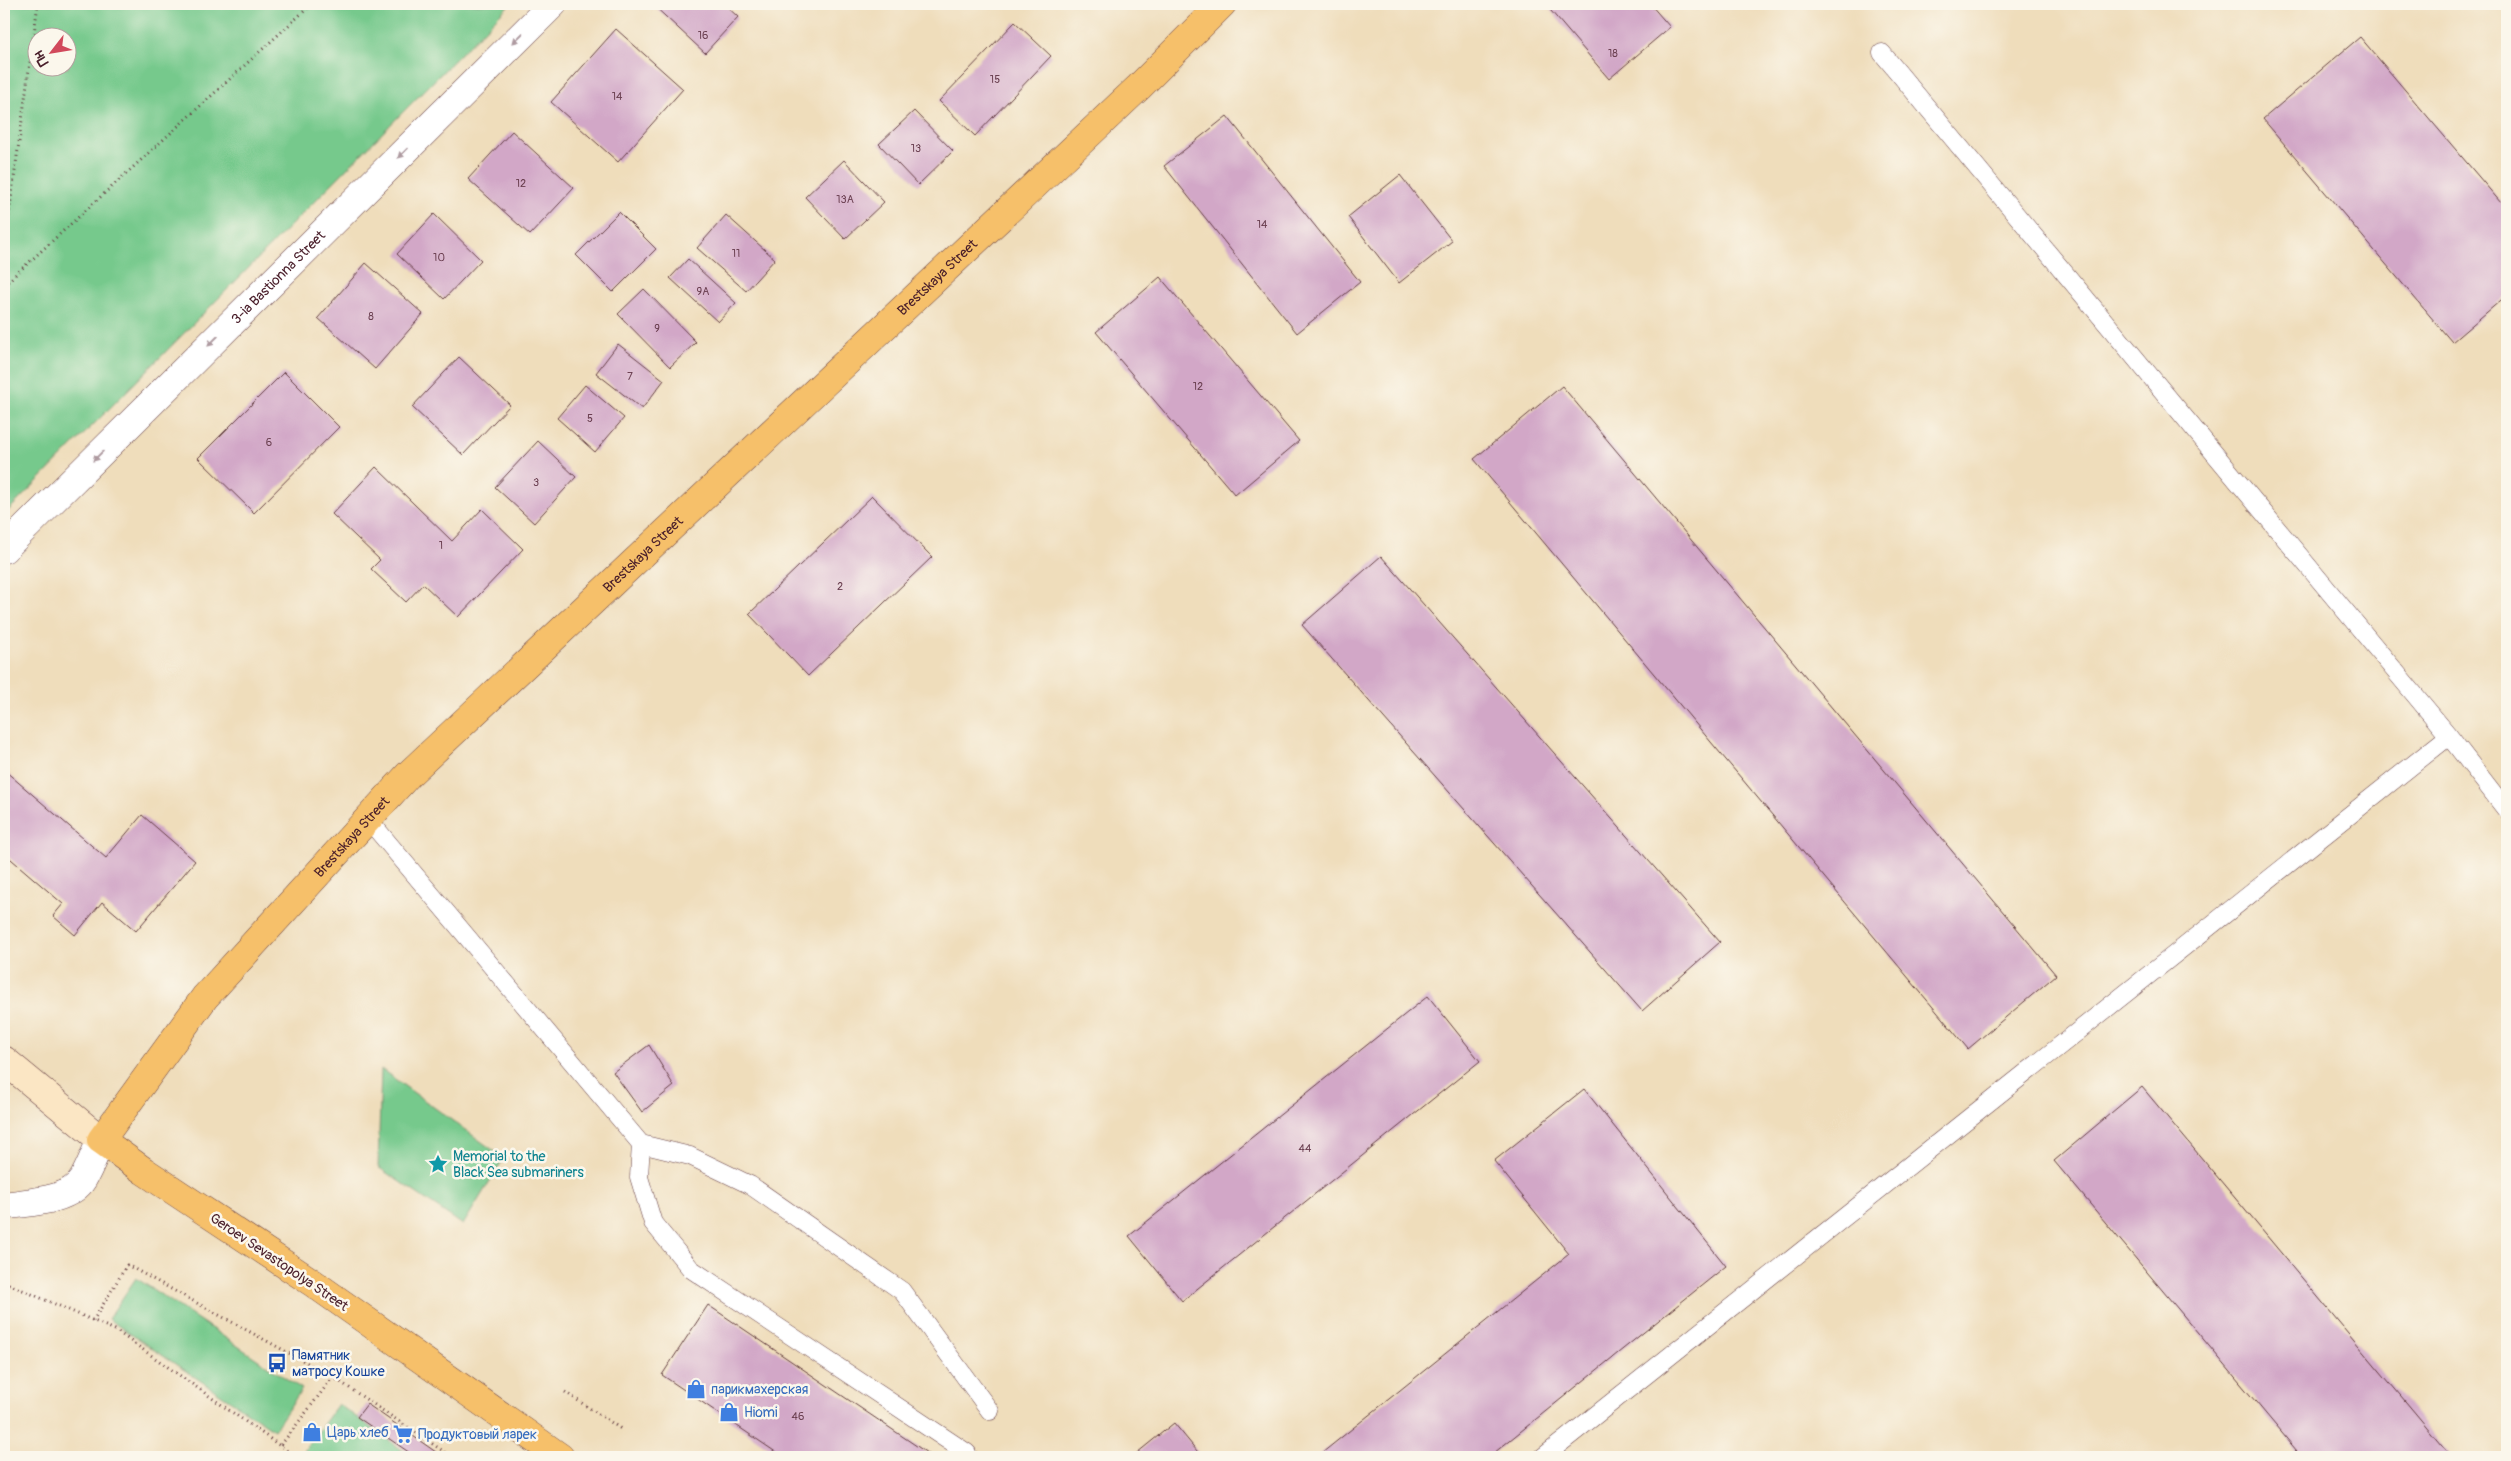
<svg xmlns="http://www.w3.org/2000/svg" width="2511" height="1461" viewBox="0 0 2511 1461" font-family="Pangolin,sans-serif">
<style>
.green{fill:#76c98c;stroke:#60745c;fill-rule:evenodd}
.building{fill:#d2a7c7}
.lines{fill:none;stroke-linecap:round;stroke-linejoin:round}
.service-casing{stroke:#633c41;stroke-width:19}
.minor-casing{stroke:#633c41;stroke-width:29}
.secondary-casing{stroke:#633c41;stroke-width:29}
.primary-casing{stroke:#633c41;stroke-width:29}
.path{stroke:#633c41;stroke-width:3;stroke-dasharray:1 4;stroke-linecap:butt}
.service{stroke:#fff;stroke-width:18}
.minor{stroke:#fff;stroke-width:28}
.secondary{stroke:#fbe6c4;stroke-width:28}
.primary{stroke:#f6c06b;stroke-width:28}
.oneway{fill:#ae9aa0}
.labels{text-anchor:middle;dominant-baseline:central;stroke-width:5;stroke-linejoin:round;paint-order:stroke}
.number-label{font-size:11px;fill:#6c4152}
.street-label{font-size:14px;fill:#4a1f2b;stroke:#fbf7ec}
.culture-label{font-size:14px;fill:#0d838f;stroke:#fbf7ec;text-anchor:start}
.transit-label{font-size:14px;fill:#164399;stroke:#fbf7ec;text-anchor:start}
.shop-label{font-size:14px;fill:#366cbe;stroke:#fbf7ec;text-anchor:start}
</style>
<rect width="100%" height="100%" fill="#fbf7ec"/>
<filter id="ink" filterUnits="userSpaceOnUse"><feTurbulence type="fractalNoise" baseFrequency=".02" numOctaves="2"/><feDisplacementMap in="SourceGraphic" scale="10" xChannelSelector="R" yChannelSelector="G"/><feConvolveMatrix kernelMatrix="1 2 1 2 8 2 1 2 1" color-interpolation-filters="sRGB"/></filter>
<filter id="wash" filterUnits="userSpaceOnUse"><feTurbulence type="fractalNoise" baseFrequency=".0096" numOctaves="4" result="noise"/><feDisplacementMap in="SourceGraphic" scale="20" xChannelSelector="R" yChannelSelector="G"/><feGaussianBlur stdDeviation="1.12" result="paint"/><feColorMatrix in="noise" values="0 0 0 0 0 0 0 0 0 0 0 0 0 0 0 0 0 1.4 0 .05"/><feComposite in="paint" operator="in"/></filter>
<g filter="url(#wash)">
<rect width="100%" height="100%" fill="#efddbb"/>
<!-- green -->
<path class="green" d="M4 4H510L4 515ZM38 38H68V68H38Z
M381 1069 504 1158 463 1225 378 1167Z
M136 1278 302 1389 274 1430 108 1319Z
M338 1404 412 1457H307L302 1454Z"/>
<g id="blocks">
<!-- building -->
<path class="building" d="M652 4H724L738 17 705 53Z
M1545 4H1650L1670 27 1609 79Z
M1015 22 1051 56 975 136 939 101Z
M616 29 683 89 618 162 551 102Z
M2360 37 2507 210V295L2452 342 2263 119Z
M914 111 953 151 918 185 879 144Z
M1227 116 1360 282 1297 333 1164 166Z
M512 131 574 188 530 235 468 179Z
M844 160 884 202 845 239 805 197Z
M1400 175 1452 241 1399 283 1348 217Z
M619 212 656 249 613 292 576 255Z
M434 214 481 260 444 299 397 254Z
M726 215 775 259 746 291 697 248Z
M688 259 736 303 718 322 670 278Z
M366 263 423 314 375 369 318 318Z
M1160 277 1299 441 1235 495 1096 332Z
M644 289 696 342 670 367 618 314Z
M618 344 664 380 642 409 596 373Z
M459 357 510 405 463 455 412 407Z
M284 372 339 427 254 513 198 458Z
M585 385 624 418 595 452 557 418Z
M1562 386 2056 975 1968 1049 1474 459Z
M538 441 576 477 534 523 495 487Z
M376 467 452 541 482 509 523 549 458 617 423 584 406 602 371 569 380 560 332 514Z
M872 496 932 557 808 676 749 614Z
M1381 556 1720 942 1642 1011 1302 625Z
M4 770 106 858 142 815 195 861 136 931 102 902 75 935 53 916 63 904 4 853Z
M1428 996 1480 1061 1182 1301 1129 1236Z
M649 1045 674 1086 642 1112 613 1072Z
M2142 1087 2452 1457H2302L2054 1161Z
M1584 1089 1726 1266 1489 1457H1317L1569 1254 1494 1161Z
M708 1305 933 1457H783L662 1375Z
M367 1404 443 1457H416L357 1417Z
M1174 1423 1202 1457H1132Z"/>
</g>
</g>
<g filter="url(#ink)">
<use href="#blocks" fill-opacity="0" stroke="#633c41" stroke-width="1"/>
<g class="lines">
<defs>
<path id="service" d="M1882 53 2449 736 2507 811
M368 819 641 1144 639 1177 653 1223 691 1269 967 1453
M641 1144 690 1156 750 1185 902 1291 990 1411
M1543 1457 2449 736"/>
<g id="minor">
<path id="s1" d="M4 549 553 4"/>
<path d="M4 1206C27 1202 69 1202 83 1179 90 1167 95 1153 101 1140"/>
</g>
<path id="secondary" d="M4 1060 101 1140"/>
<g id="primary">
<path id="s2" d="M560 1457 313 1283 144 1171 101 1140 205 997 409 774 1139 87 1222 4"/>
</g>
</defs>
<!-- service casing -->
<use href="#service" class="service-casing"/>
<!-- minor casing -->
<use href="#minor" class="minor-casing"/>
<!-- secondary casing -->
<use href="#secondary" class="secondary-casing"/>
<!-- primary casing -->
<use href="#primary" class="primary-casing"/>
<!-- path -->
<path class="path" d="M4 251 38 4
M4 285 312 4
M4 1282 115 1330 296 1457
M93 1321 127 1265 333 1377
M565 1392 621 1429
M281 1445 333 1377 452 1457
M657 1454 661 1457"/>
<!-- service -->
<use href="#service" class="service"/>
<!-- minor -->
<use href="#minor" class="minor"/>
<!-- secondary -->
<use href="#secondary" class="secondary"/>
<!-- primary -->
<use href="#primary" class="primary"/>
</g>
<!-- one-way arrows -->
<defs><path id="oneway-solid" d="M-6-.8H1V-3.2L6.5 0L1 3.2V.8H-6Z" transform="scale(1.25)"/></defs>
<g class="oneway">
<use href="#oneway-solid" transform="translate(518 38) rotate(135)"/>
<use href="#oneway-solid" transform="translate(403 153) rotate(135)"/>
<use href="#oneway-solid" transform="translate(213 341) rotate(135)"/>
<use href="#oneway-solid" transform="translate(98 456) rotate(135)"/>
</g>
</g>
<!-- icons -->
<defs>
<symbol id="sight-bare" viewBox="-9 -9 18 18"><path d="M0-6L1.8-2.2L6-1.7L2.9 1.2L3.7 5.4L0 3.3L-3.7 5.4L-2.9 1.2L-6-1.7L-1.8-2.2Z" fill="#0f9aa8" stroke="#fbf7ec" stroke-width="2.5" paint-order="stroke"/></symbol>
<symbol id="bus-bare" viewBox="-9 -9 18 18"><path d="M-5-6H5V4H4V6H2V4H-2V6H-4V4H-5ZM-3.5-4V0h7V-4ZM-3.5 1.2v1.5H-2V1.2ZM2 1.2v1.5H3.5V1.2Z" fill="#1a4fb4" stroke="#fbf7ec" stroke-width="2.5" paint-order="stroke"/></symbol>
<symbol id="shop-bare" viewBox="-9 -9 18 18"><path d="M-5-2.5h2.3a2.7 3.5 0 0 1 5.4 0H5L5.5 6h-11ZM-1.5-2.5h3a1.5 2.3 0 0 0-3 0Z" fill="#3f7fe0" stroke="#fbf7ec" stroke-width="2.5" paint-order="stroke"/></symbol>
<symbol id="supermarket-bare" viewBox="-9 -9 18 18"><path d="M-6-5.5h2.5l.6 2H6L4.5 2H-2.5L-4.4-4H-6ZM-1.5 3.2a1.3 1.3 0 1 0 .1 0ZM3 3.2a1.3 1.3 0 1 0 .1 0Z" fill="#3f7fe0" stroke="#fbf7ec" stroke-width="2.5" paint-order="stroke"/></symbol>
</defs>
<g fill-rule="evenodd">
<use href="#sight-bare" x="424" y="1150" width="28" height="28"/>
<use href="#bus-bare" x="263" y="1349" width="28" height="28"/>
<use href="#shop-bare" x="682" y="1375" width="28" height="28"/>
<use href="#shop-bare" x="715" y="1398" width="28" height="28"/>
<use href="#shop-bare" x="298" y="1418" width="28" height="28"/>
<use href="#supermarket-bare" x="389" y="1420" width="28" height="28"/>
</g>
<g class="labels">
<!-- number labels -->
<g class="number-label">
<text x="703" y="35">16</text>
<text x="1613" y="53">18</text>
<text x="995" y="79">15</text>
<text x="617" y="96">14</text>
<text x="916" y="148">13</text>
<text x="521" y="183">12</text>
<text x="845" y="199">13А</text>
<text x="1262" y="224">14</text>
<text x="736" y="253">11</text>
<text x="439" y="257">10</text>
<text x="703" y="291">9А</text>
<text x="371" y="316">8</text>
<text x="657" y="328">9</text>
<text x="630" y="376">7</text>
<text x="1198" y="386">12</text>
<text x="590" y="418">5</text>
<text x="269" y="442">6</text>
<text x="536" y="482">3</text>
<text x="441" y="545">1</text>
<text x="840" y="586">2</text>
<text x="1305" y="1148">44</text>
<text x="798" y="1416">46</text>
</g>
<!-- street labels -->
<g class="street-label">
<text stroke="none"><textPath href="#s1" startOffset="386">3-ia Bastionna Street</textPath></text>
<text stroke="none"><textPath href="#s2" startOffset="1762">Brestskaya Street</textPath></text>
<text stroke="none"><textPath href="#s2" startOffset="1358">Brestskaya Street</textPath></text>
<text stroke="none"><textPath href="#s2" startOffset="952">Brestskaya Street</textPath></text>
<text transform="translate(279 1262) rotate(34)">Geroev Sevastopolya Street</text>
</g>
<!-- culture labels -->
<g class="culture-label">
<text x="453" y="1156">Memorial to the<tspan x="453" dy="16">Black Sea submariners</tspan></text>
</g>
<!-- transit labels -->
<g class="transit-label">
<text x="292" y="1355">Памятник<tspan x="292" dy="16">матросу Кошке</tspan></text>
</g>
<!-- shop labels -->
<g class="shop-label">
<text x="711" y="1389">парикмахерская</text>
<text x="744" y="1412">Hiomi</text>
<text x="327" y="1432">Царь хлеб</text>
<text x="418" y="1434">Продуктовый ларек</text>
</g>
</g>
<!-- margin -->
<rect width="2511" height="1461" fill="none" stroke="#fbf7ec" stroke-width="20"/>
<!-- north arrow -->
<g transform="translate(52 52) rotate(239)"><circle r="24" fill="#fbf7ec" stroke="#b4a19f"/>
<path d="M0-4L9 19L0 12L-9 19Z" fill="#d1495b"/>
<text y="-8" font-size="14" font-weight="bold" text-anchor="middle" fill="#4a1f2b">Пн</text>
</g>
</svg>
